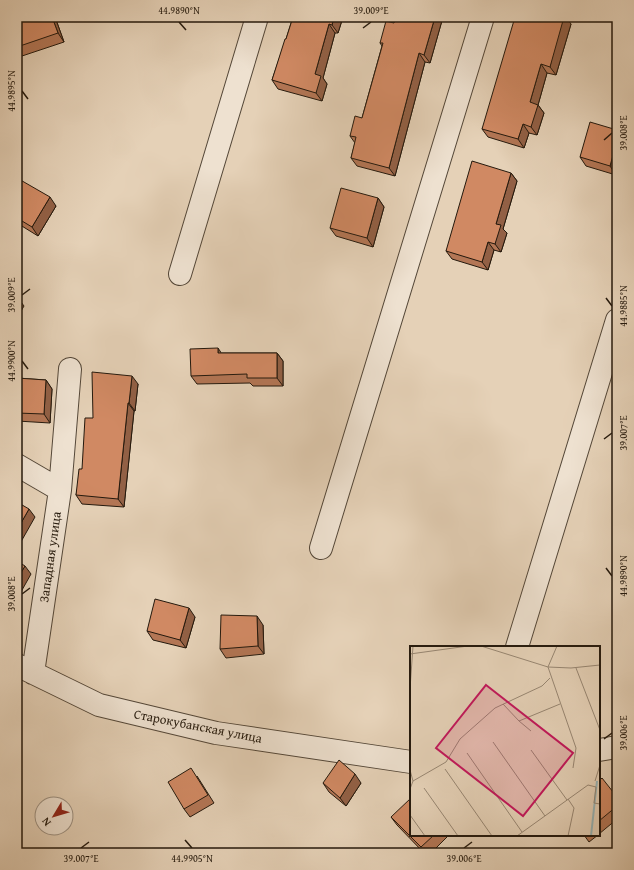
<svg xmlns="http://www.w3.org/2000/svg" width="634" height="870" viewBox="0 0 634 870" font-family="'Gentium Book Plus',serif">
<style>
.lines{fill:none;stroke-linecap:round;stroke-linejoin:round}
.minor-casing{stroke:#544738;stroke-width:24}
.minor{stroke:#eee1d0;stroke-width:22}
.wall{fill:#b37655;stroke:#24190d}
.shaded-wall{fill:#926045;stroke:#24190d}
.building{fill:#d08963;stroke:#24190d}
.ticks{fill:none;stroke:#24190d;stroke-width:1.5}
.labels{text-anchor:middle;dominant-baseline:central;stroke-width:3;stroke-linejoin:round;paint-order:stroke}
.street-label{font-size:13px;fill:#24190d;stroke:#eee1d0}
.inset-river{fill:none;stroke:#98b5b7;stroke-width:2}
.inset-road{fill:none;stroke:#988773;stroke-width:1}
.view{fill:#c2185b;fill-opacity:0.15;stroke:#c2185b;stroke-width:2}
.inset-edge{fill:none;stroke:#24190d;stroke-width:2}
.neatline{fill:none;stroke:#24190d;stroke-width:1.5}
.ticks-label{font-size:10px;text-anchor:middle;fill:#24190d}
</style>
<rect width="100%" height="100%" fill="#e5d1b7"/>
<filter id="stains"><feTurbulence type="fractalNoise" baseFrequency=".005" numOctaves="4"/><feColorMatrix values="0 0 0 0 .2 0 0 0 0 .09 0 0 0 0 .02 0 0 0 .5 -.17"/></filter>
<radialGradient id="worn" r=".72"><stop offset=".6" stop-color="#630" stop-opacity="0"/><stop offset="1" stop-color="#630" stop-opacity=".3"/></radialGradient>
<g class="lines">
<defs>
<path id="minor" d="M180 274 257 17
M17 465 60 490 33 673
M60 490 70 369
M321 548 483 17
M517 647 617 320
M17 665 99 705 216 733 411 762
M599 750 617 747"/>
</defs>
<!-- minor casing -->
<use href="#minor" class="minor-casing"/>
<!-- minor -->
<use href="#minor" class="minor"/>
</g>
<!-- wall -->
<path class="wall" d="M17 17H55L64 42 19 57 21 64 17 65Z
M293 17H343L338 33H335L323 78 327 84 322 101 278 89 272 80 286 39Z
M396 17H443L430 63 425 62 395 176 357 166 351 158 355 143 350 136 362 118 382 46 380 43 394 23Z
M617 17V28L616 27 610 19Z
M571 24 556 75 547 73 538 105 544 113 537 135 529 133 524 148 488 137 482 129Z
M617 130V171L616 175 586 166 580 157Z
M511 173 517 181 503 229 507 233 501 252 494 250 488 270 452 259 446 251Z
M17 178 56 206 38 236 17 223Z
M378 198 384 207 373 247 336 236 330 228Z
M222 353H277L283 361V386H253L250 383 197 384 191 376Z
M17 378 46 380 52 389 50 423 17 421Z
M138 384 135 411H134L124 507 82 504 76 495 82 469Z
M195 617 186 648 153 640 147 631Z
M263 625 264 654 226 658 220 649Z
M197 776 214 803 190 817 184 809Z
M599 781 617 797V819L599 834Z
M323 783H361L346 806 329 792Z
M391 817 411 835H449L431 853H424L397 825Z
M584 835H598L589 842Z"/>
<!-- shaded-wall -->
<path class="shaded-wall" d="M52 17H55L64 42 58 33Z
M334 17H343L338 33 332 25Z
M435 17H443L430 63 424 55Z
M560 17H566L571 24 556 75 550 67Z
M329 24 335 33 323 78 327 84 322 101 316 93 315 74Z
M419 53 425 62 395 176 389 168Z
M17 54 19 57 21 64 17 57Z
M541 64 547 73 538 105 544 113 537 135 531 127 530 102Z
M523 124 529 133 524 148 518 139Z
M617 141V171L616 175 610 166Z
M17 166 21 171 17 178Z
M511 173 517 181 503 229 507 233 501 252 495 244 496 224Z
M50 197 56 206 38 236 32 227Z
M378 198 384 207 373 247 367 238Z
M488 242 494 250 488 270 482 262Z
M18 298 24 306 17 318V299Z
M218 348 224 357 218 353Z
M277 353 283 361V386L277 378Z
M132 376 138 384 135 411 129 403Z
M46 380 52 389 50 423 44 414Z
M128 403 134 411 124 507 118 499Z
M29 509 35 517 18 547 17 546V530Z
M25 566 31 574 17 599V579Z
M189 608 195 617 186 648 180 640Z
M257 616 263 625 264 654 258 646Z
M355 774 361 783 346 806 340 798Z"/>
<!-- building -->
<path class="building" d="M17 17H52L58 33 17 47Z
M293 17H334L332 25 329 24 315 74 321 76 316 93 272 80 285 39H286Z
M396 17H435L424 55 419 53 389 168 351 158 356 137 350 136 355 116 362 118 383 43H380L386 21 394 23Z
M515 17H564L550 67 541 64 530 102 538 105 531 127 523 124 518 139 482 129Z
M610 17H617V21L610 19Z
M590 122 617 130V141L610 166 580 157Z
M472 161 511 173 496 224 501 225 495 244 488 242 482 262 446 251Z
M17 178 50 197 32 227 17 218Z
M341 188 378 198 367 238 330 228Z
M218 348V353H277V378H247V374L191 376 190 349Z
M92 372 132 376 129 403H128L118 499 76 495 79 469H82L85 418H93Z
M17 378 46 380 44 414 17 413Z
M17 502 29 509 17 530Z
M17 561 25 566 17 579Z
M155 599 189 608 180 640 147 631Z
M221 615 257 616 258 646 220 649Z
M339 760 355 774 340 798 323 783Z
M191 768 208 795 184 809 168 782Z
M602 778 617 797V806L599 821V781Z
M411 798V835H434L421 847 391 817Z"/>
<!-- ticks -->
<path class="ticks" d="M179 22 186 30M363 28 371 22M22 91 28 99M604 140 612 133M22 295 30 289M606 298 612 306M22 361 28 369M604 439 612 433M606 568 612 576M22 594 30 588M604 739 612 733M185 840 192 848M81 848 89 842M464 848 472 842"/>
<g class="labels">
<!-- street labels -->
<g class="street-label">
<text transform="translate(50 557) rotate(-82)">Западная улица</text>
<text transform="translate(198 726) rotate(11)">Старокубанская улица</text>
</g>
</g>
<!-- overview -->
<g transform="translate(410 646)">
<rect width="190" height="190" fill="#e5d1b7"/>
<path class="inset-river" d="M181 190 187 135"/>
<path class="inset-road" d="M71 0 138 21 161 22 190 19M147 0 138 21 166 102 163 122M0 8 58 0M166 22 190 84M0 43 3 0M93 58 109 75 150 58M109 75 121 85M83 96 135 170M121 104 157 154M57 107 112 186M35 123 82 190M0 124 3 135 0 143M3 135 36 116 50 93 85 62 132 40 140 32M185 135 190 119M14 142 48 190M158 153 164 162 158 190M0 169 15 190M107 190 178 139 186 141 184 157 190 158"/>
<path class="view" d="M76 39 163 107 113 170 26 102Z"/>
<rect width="190" height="190" class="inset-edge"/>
</g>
<!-- margin -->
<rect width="634" height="870" fill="none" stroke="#e5d1b7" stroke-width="44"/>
<!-- north arrow -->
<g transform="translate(54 816) rotate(232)"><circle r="19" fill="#eee1d0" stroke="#9d9182"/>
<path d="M0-3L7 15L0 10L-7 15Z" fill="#8f2418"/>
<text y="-6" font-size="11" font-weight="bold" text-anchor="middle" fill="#24190d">N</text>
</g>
<rect x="22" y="22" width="590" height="826" class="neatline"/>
<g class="ticks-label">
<text x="179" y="14">44.9890°N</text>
<text x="371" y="14">39.009°E</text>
<text transform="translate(11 91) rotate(-90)" y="4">44.9895°N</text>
<text transform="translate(623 133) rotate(-90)" y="4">39.008°E</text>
<text transform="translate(11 295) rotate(-90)" y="4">39.009°E</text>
<text transform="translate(623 306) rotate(-90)" y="4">44.9885°N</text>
<text transform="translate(11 361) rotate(-90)" y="4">44.9900°N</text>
<text transform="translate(623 433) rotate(-90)" y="4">39.007°E</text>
<text transform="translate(623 576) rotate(-90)" y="4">44.9890°N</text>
<text transform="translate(11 594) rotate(-90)" y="4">39.008°E</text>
<text transform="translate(623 733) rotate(-90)" y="4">39.006°E</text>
<text x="81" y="862">39.007°E</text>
<text x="192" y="862">44.9905°N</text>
<text x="464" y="862">39.006°E</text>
</g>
<rect width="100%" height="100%" filter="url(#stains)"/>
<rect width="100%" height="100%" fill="url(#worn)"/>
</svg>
